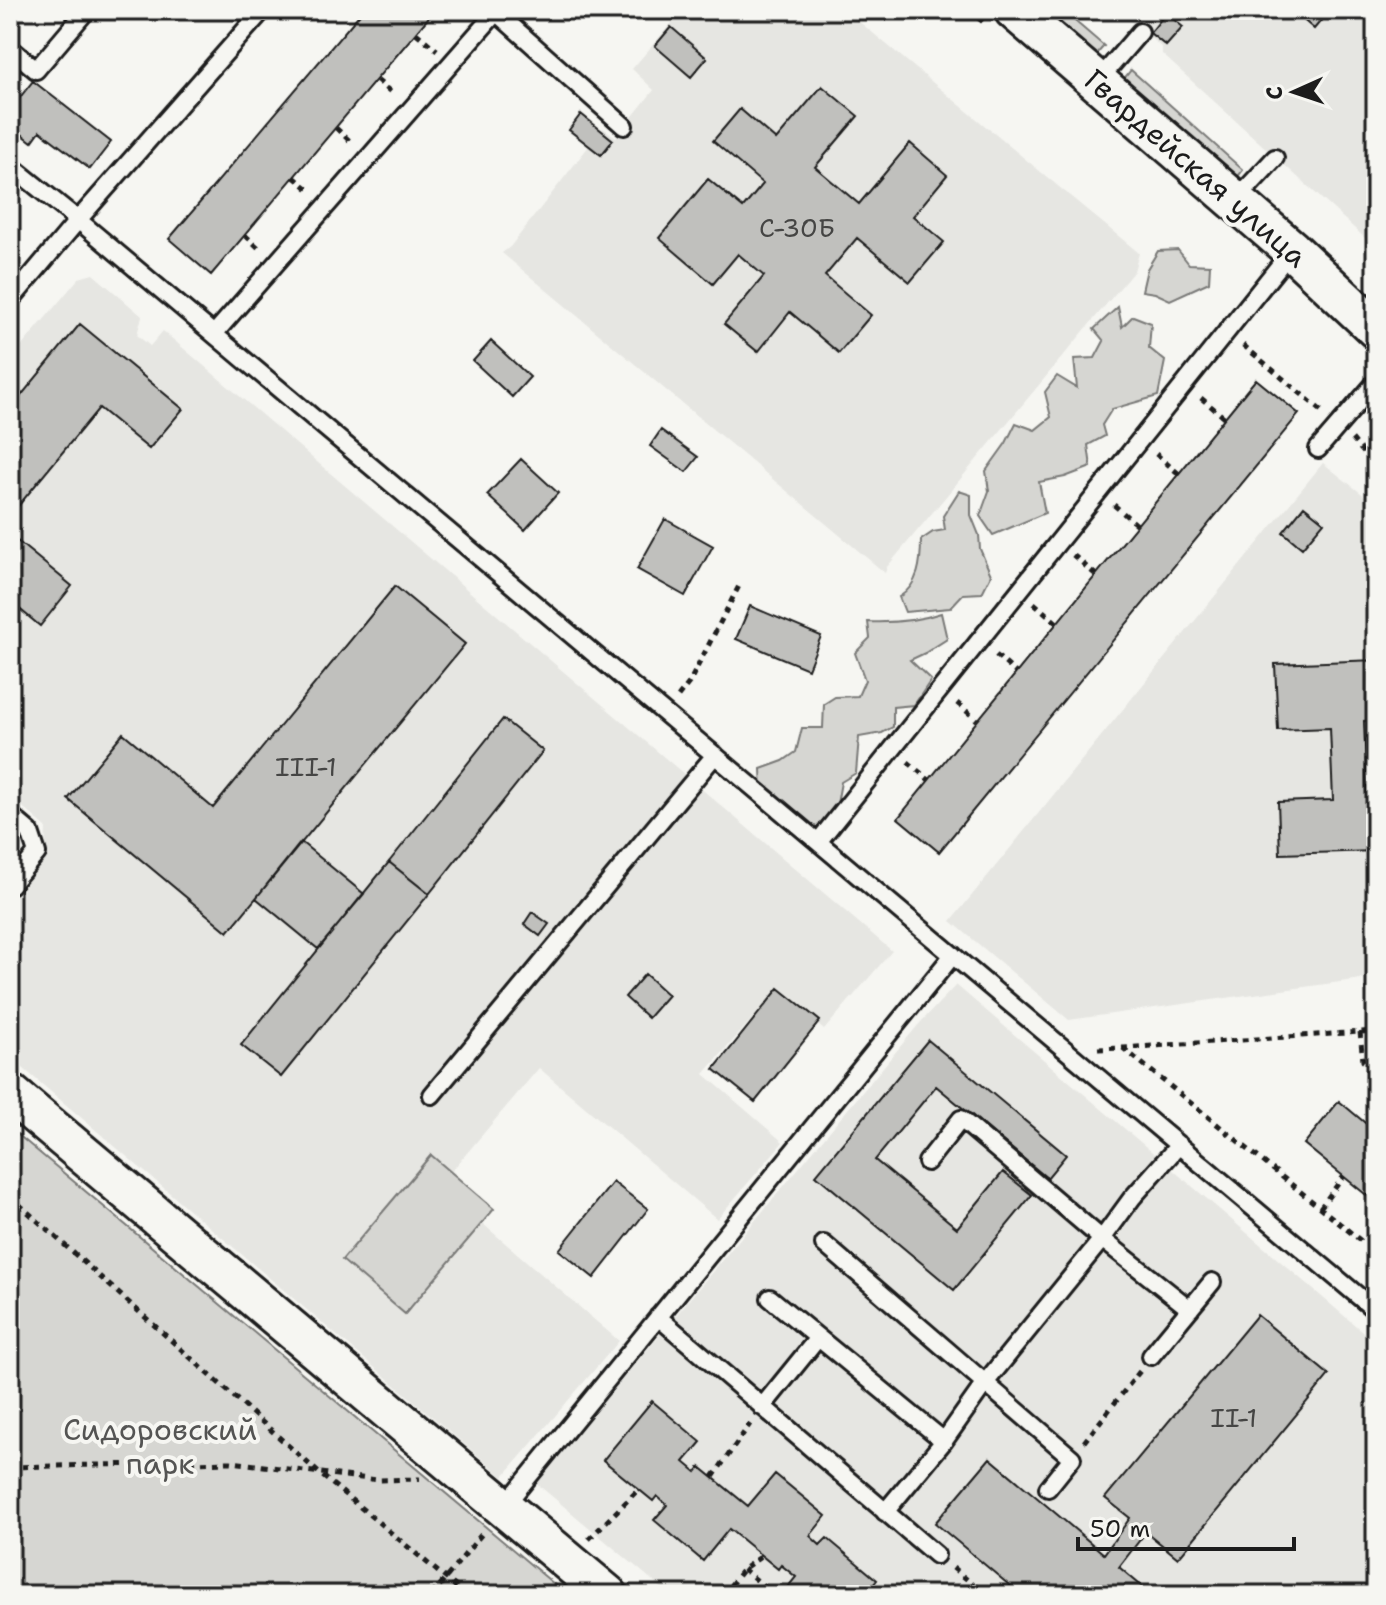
<svg xmlns="http://www.w3.org/2000/svg" width="1386" height="1605" viewBox="0 0 1386 1605" font-family="'Shantell Sans',sans-serif">
<style>
.built{fill:#e6e6e2}
.green{fill:#d6d6d2;stroke:#797977;stroke-width:2}
.building{fill:#c0c0bd;stroke:#1c1c1c;stroke-width:2}
.lines{fill:none;stroke-linecap:round;stroke-linejoin:round}
.service-casing{stroke:#1c1c1c;stroke-width:22}
.tertiary-casing{stroke:#1c1c1c;stroke-width:44}
.path{stroke:#1c1c1c;stroke-width:5;stroke-dasharray:6 6;stroke-linecap:butt}
.service{stroke:#f6f6f2;stroke-width:16}
.tertiary{stroke:#f6f6f2;stroke-width:38}
.labels{text-anchor:middle;dominant-baseline:central;stroke-width:8;stroke-linejoin:round;paint-order:stroke}
.number-label{font-size:26px;fill:#454544}
.street-label{font-size:30px;fill:#1c1c1c;stroke:#f6f6f2}
.park-label{font-size:30px;fill:#545453;stroke:#f6f6f2}
</style>
<rect width="100%" height="100%" fill="#f6f6f2"/>
<filter id="ink" filterUnits="userSpaceOnUse"><feTurbulence type="fractalNoise" baseFrequency=".0125" numOctaves="2"/><feDisplacementMap in="SourceGraphic" scale="16" xChannelSelector="R" yChannelSelector="G"/><feConvolveMatrix kernelMatrix="1 2 1 2 8 2 1 2 1" color-interpolation-filters="sRGB"/></filter>
<g filter="url(#ink)">
<!-- built -->
<path class="built" d="M683 10H845L1139 253 1134 271 887 567 885 573 502 253 510 247 603 128 616 137 654 90 632 69Z
M1118 10H1376V248L1162 54V48Z
M93 274 142 316 137 335 150 346 163 331 892 951 824 1030 777 990 704 1074 783 1142 717 1219 539 1068 439 1186 619 1341 503 1477 10 1057V895L45 854 46 827 10 796V360L79 278Z
M1323 463 1376 505V977L1069 1020 951 921Z
M956 985 1376 1343V1595H670L536 1483 919 1024Z"/>
<!-- green -->
<path class="green" d="M1041 10H1062L1104 46 1095 56Z
M1131 70 1243 170 1235 180 1123 80Z
M1178 250 1189 264 1210 265 1209 282 1170 300 1155 293 1142 291 1147 269 1158 251Z
M1118 307 1122 327 1133 316 1151 323 1149 348 1165 361 1158 396 1112 409 1102 425 1105 436 1088 445 1091 467 1065 477 1039 482 1045 513 993 535 980 516 989 491 986 471 1006 443 1016 423 1035 430 1051 417 1045 392 1057 376 1077 388 1074 359 1095 358 1104 341 1094 329Z
M959 491 971 495V515L979 535 980 549 991 575 982 593 963 594 950 608 905 612 899 597C919 585 921 562 921 540L933 532 945 530 943 516Z
M941 613 947 639 925 653 910 660 931 680 914 705 893 707V727L882 733 859 737 856 773 841 782 837 804 817 828 788 810 762 790 761 769 783 761 796 752 802 728H823L824 704 835 697 858 696 865 680 855 653 870 638 868 622C894 623 917 621 941 613Z
M10 1128 567 1595H10Z
M431 1155 494 1209 405 1314 342 1260Z"/>
<!-- building -->
<path class="building" d="M363 10H435L211 275 169 239Z
M1292 10H1330L1314 29Z
M1166 13 1183 27 1166 46 1150 33Z
M671 27 707 58 691 77 655 46Z
M33 81 111 142 90 169 40 131 32 142 10 125V110Z
M822 86 858 116 815 167 859 204 910 143 947 175 913 216 944 242 910 282 857 238 825 276 871 315 839 353 790 312 758 352 724 324 764 276 738 254 713 284 659 238 708 179 743 208 763 184 713 141 740 109 776 140Z
M581 114 613 140 601 155 569 130Z
M80 324 183 409 149 449 99 408 10 516V409Z
M491 341 530 377 512 397 473 361Z
M1256 379 1299 414 939 852 898 818Z
M661 430 698 457 686 472 650 446Z
M521 459 558 493 525 530 487 495Z
M1304 506 1324 522 1302 548 1283 532Z
M665 519 713 546 685 596 637 569Z
M10 535 72 586 40 626 10 601Z
M395 586 465 644 228 932 68 799 123 733 213 808Z
M750 606 821 636 808 669 736 639Z
M1376 660V720L1364 721 1367 795H1376V851L1280 854 1278 802 1333 800 1330 728 1278 730 1275 664Z
M503 719 543 751 429 894 389 862Z
M301 842 364 894 318 949 256 898Z
M389 862 429 894 281 1077 241 1045Z
M532 912 549 924 540 936 524 924Z
M645 974 668 995 648 1018 625 997Z
M779 988 820 1021 755 1102 714 1069Z
M928 1040 1066 1155 1047 1178 936 1086 875 1160 957 1228 1003 1172 1032 1195 954 1290 816 1175Z
M1339 1101 1376 1132V1203L1304 1144Z
M613 1182 648 1209 594 1278 559 1250Z
M1257 1315 1329 1375 1178 1558 1146 1532 1119 1567 1152 1595H1021L935 1523 990 1458 1104 1554 1130 1518 1105 1498Z
M652 1401 701 1442 684 1462 696 1472 700 1467 748 1506 775 1474 826 1516 810 1536 820 1545 827 1538 877 1580 865 1595H785L783 1593 796 1577 781 1565 778 1569 729 1529 703 1561 654 1520 667 1505 657 1496 653 1501 603 1460Z"/>
<g class="lines">
<defs>
<path id="service" d="M496 12 624 126
M10 48 36 70 87 10
M1097 82 1140 32
M10 165 78 220 1376 1311
M1235 201 1275 158
M10 301 78 220 263 10
M214 334 498 10
M1318 449 1376 382
M10 815 30 832 37 853 10 885
M818 842 1292 250
M432 1095 715 755
M1179 1145 1132 1198 1102 1239 1190 1309
M824 1244 1072 1458 1048 1488
M770 1298 944 1441
M658 1317 936 1555
M1151 1356 1212 1282
M762 1407 818 1338
M503 1508 953 955
M885 1512 944 1441 985 1383 1102 1239 961 1119 927 1162"/>
<path id="tertiary" d="M1014 10 1292 250 1376 329
M10 1093 608 1595"/>
</defs>
<!-- service casing -->
<use href="#service" class="service-casing"/>
<!-- tertiary casing -->
<use href="#tertiary" class="tertiary-casing"/>
<!-- path -->
<path class="path" d="M969 10 983 22
M416 33 437 50
M377 80 394 95
M336 128 353 144
M294 177 312 192
M245 235 262 251
M1243 345 1324 413
M1201 398 1225 418
M1352 439 1376 467
M1156 454 1179 474
M1114 505 1137 525
M1073 555 1096 575
M1034 603 1057 623
M996 655 1016 673
M678 697 689 683 741 582
M957 703 977 720
M908 762 929 780
M1360 1032 1363 1061 1376 1071
M1123 1048 1376 1253
M1098 1049 1123 1048 1376 1031
M10 1196 319 1473 466 1595
M1320 1208 1344 1176
M1084 1442 1140 1371
M10 1467 231 1462 378 1480 420 1479
M713 1477 750 1424
M589 1539 639 1489
M953 1568 986 1595
M743 1569 775 1595
M432 1595 485 1530
M723 1595 743 1569 762 1556"/>
<!-- service -->
<use href="#service" class="service"/>
<!-- tertiary -->
<use href="#tertiary" class="tertiary"/>
</g>
</g>
<g class="labels">
<!-- number labels -->
<g class="number-label">
<text x="797" y="227">С-30Б</text>
<text x="306" y="766">III-1</text>
<text x="1234" y="1417">II-1</text>
</g>
<!-- street labels -->
<g class="street-label">
<text transform="translate(1196 168) rotate(41)">Гвардейская улица</text>
</g>
<!-- park labels -->
<g class="park-label">
<text x="160" y="1429">Сидоровский<tspan x="160" dy="34">парк</tspan></text>
</g>
</g>
<!-- margin -->
<rect width="1386" height="1605" fill="none" stroke="#f6f6f2" stroke-width="40"/>
<rect x="20" y="20" width="1346" height="1565" fill="none" stroke="#1c1c1c" stroke-width="3" filter="url(#ink)"/>
<!-- north arrow -->
<g transform="translate(1294 92) rotate(267)" stroke="#f6f6f2" stroke-width="6" paint-order="stroke">
<path d="M0-6L14 30L0 20L-14 30Z" fill="#1c1c1c"/>
<text y="-12" font-size="22" font-weight="bold" text-anchor="middle" fill="#1c1c1c">С</text>
</g>
<!-- scale -->
<path d="M1078 1537v12h216v-12" fill="none" stroke="#1c1c1c" stroke-width="4"/>
<text x="1090" y="1537" font-size="24" fill="#1c1c1c" stroke="#f6f6f2" stroke-width="6" paint-order="stroke">50 m</text>
</svg>
